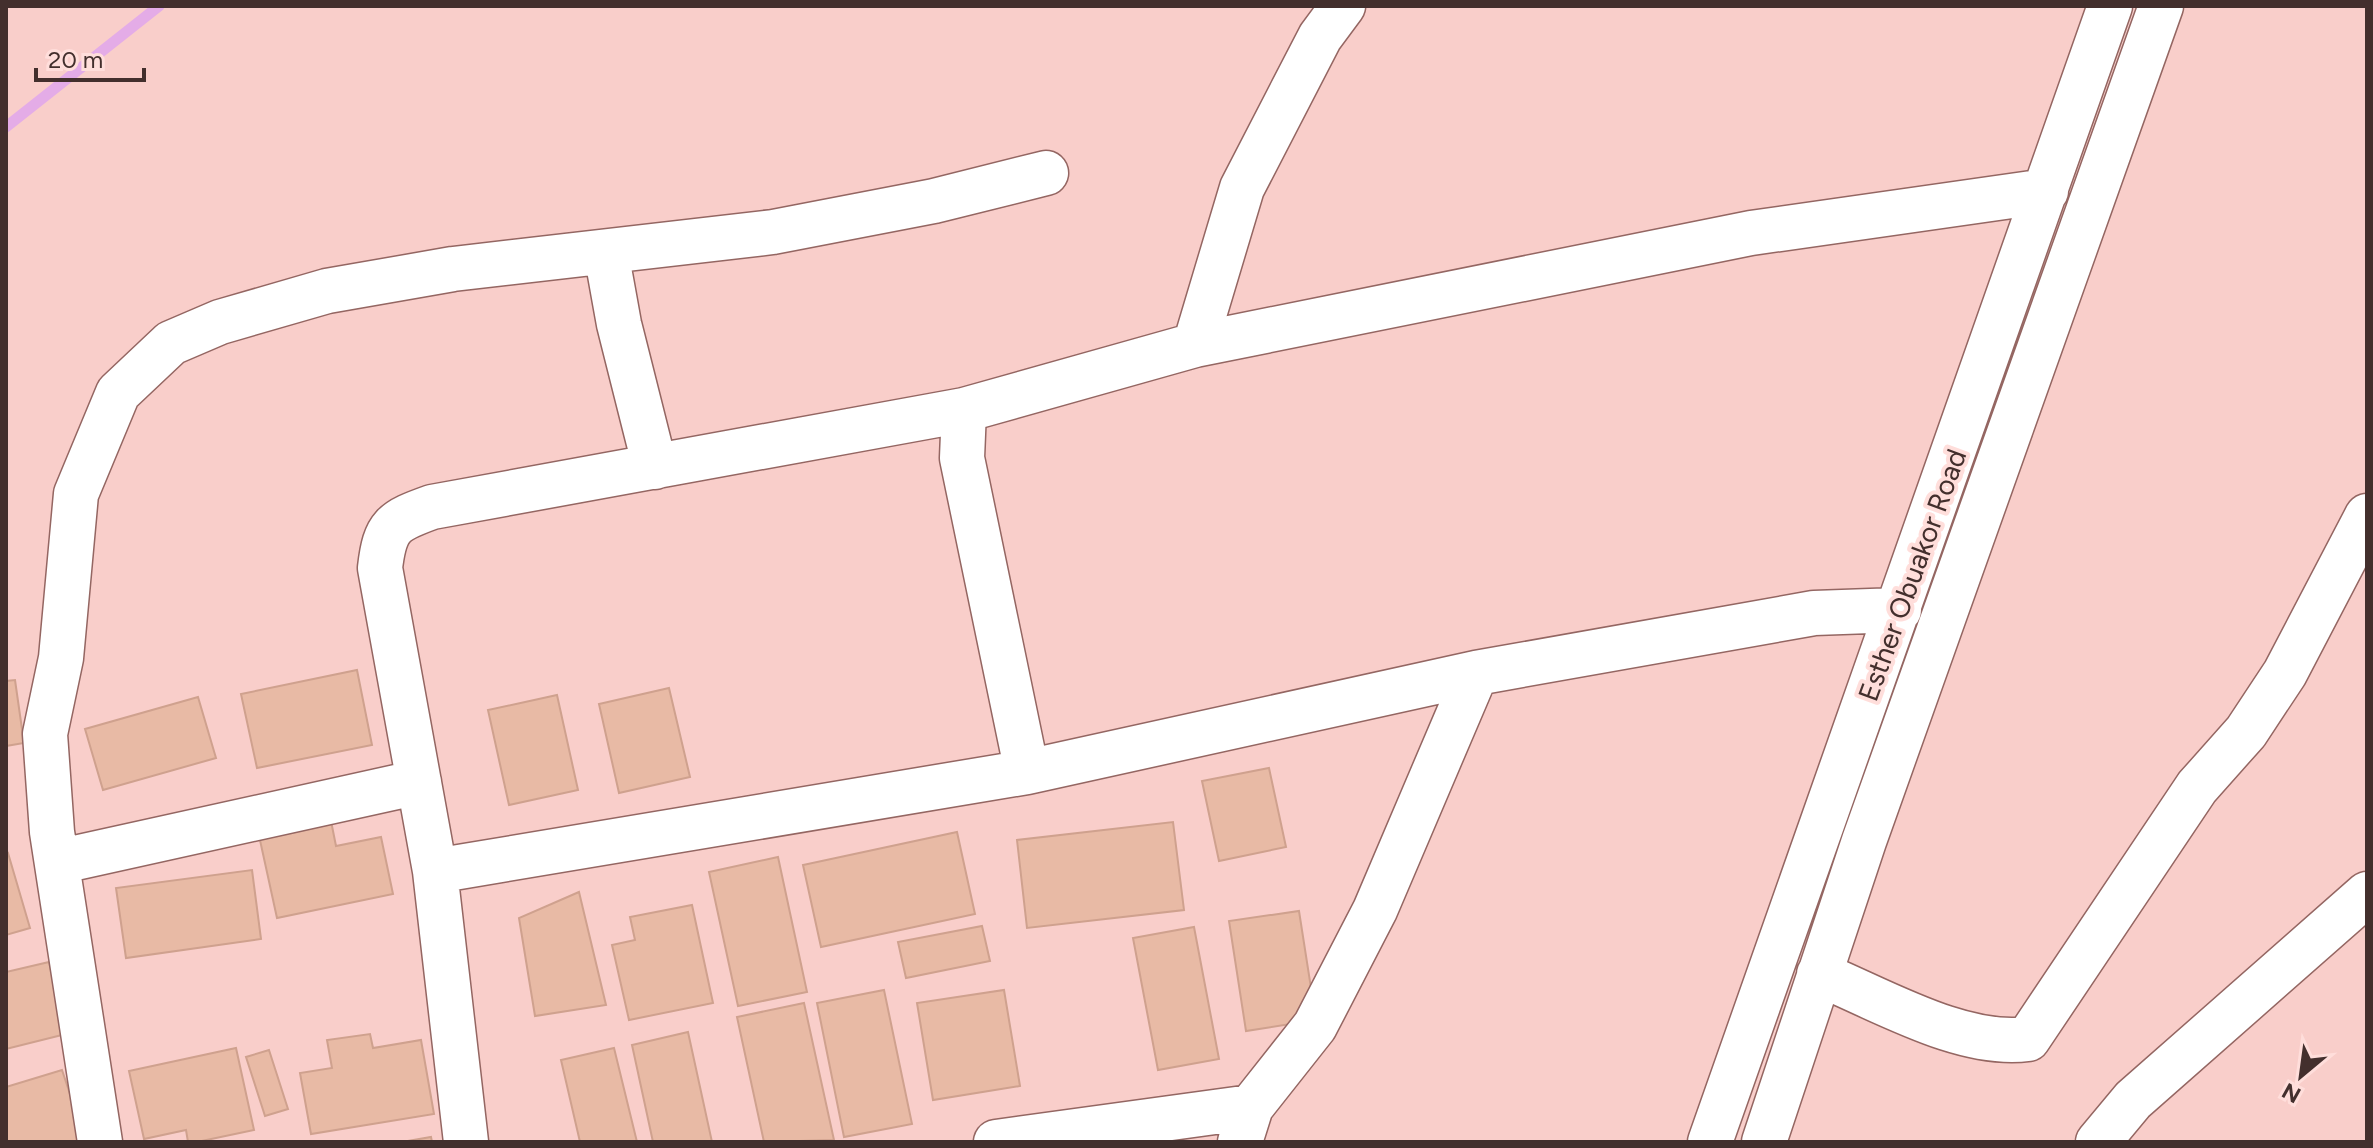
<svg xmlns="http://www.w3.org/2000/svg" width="2373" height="1148" viewBox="0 0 2373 1148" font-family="Figtree,sans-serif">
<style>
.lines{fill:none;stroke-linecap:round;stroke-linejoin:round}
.stream{stroke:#e4ace7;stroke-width:11}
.building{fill:#e8baa5;stroke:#cfa18e;stroke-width:2}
.minor-casing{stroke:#946662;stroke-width:47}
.minor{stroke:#fff;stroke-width:44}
.labels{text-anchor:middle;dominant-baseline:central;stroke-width:8;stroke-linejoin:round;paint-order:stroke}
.street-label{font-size:28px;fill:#432f2d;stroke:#ffdedb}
</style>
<rect width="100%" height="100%" fill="#f9ceca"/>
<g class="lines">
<!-- stream -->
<path class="stream" d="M6 127 159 6"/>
</g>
<!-- building -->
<path class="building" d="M357 670 372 745 257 768 241 694Z
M15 680 24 743 6 746V681Z
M669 688 690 777 619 793 599 704Z
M557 695 578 790 509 805 488 710Z
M198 697 216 758 103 790 85 729Z
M1269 768 1286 847 1219 861 1202 781Z
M330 816 336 846 381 837 393 894 277 918 258 831Z
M1173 822 1184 910 1027 928 1017 840Z
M957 832 975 914 821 947 803 865Z
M8 853 30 928 6 935V854Z
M778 857 807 992 738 1006 709 872Z
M252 870 261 939 126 958 116 888Z
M579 892 606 1005 535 1016 519 918Z
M692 905 713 1003 629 1020 612 945 635 940 630 917Z
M1299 911 1316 1020 1246 1031 1229 921Z
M982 926 990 961 906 978 898 942Z
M1194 927 1219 1059 1158 1070 1133 938Z
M49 962 66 1034 6 1049V972Z
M884 990 912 1124 844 1137 817 1003Z
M1004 990 1020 1086 933 1100 917 1003Z
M804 1003 834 1140 764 1142 737 1017Z
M688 1032 712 1142H653L632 1045Z
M370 1034 373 1048 421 1040 434 1114 311 1134 300 1073 332 1068 327 1040Z
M236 1048 254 1130 197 1142H188L186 1130 144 1139 129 1071Z
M614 1048 637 1142H580L561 1060Z
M269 1050 288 1109 265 1116 246 1057Z
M62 1070 86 1142H6V1087Z
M431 1137 432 1142H402Z"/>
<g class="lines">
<defs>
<path id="minor" d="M606 252 619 324 655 467
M1195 345 1242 188 1320 37 1343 6
M964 410 962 458 1027 772
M57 862 419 782
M435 871 1027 772 1476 673 1814 613 1899 610
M1819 974C1880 999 1962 1048 2028 1039L2197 787 2246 732 2285 673 2367 516
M100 1142 52 832 45 734 61 658 76 494 118 393 171 343 220 322 327 291 453 269 773 232 934 201 1046 173
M466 1142 435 871 380 568C385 525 393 521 432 507L964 410 1195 345 1751 233 2046 191
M996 1142 1251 1107
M1240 1142 1251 1107 1315 1026 1375 910 1476 673
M1710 1142 2110 6
M1764 1142 1864 841 2161 6
M2098 1142 2133 1100 2367 894"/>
</defs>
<!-- minor casing -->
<use href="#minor" class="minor-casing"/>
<!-- minor -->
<use href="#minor" class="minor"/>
</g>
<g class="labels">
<!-- street labels -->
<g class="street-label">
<text transform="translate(1912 575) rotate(-70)">Esther Obuakor Road</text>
</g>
</g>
<!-- border -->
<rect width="2373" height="1148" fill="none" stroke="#432f2d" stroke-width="16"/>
<!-- north arrow -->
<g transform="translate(2301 1076) rotate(209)" stroke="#ffdedb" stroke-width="6" paint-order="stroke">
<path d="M0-6L14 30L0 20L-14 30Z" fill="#432f2d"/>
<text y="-12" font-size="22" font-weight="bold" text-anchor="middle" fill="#432f2d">N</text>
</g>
<!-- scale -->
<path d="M36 68v12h108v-12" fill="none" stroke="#432f2d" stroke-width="4"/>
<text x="48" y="68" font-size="24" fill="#432f2d" stroke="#ffdedb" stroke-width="6" paint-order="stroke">20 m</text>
</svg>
